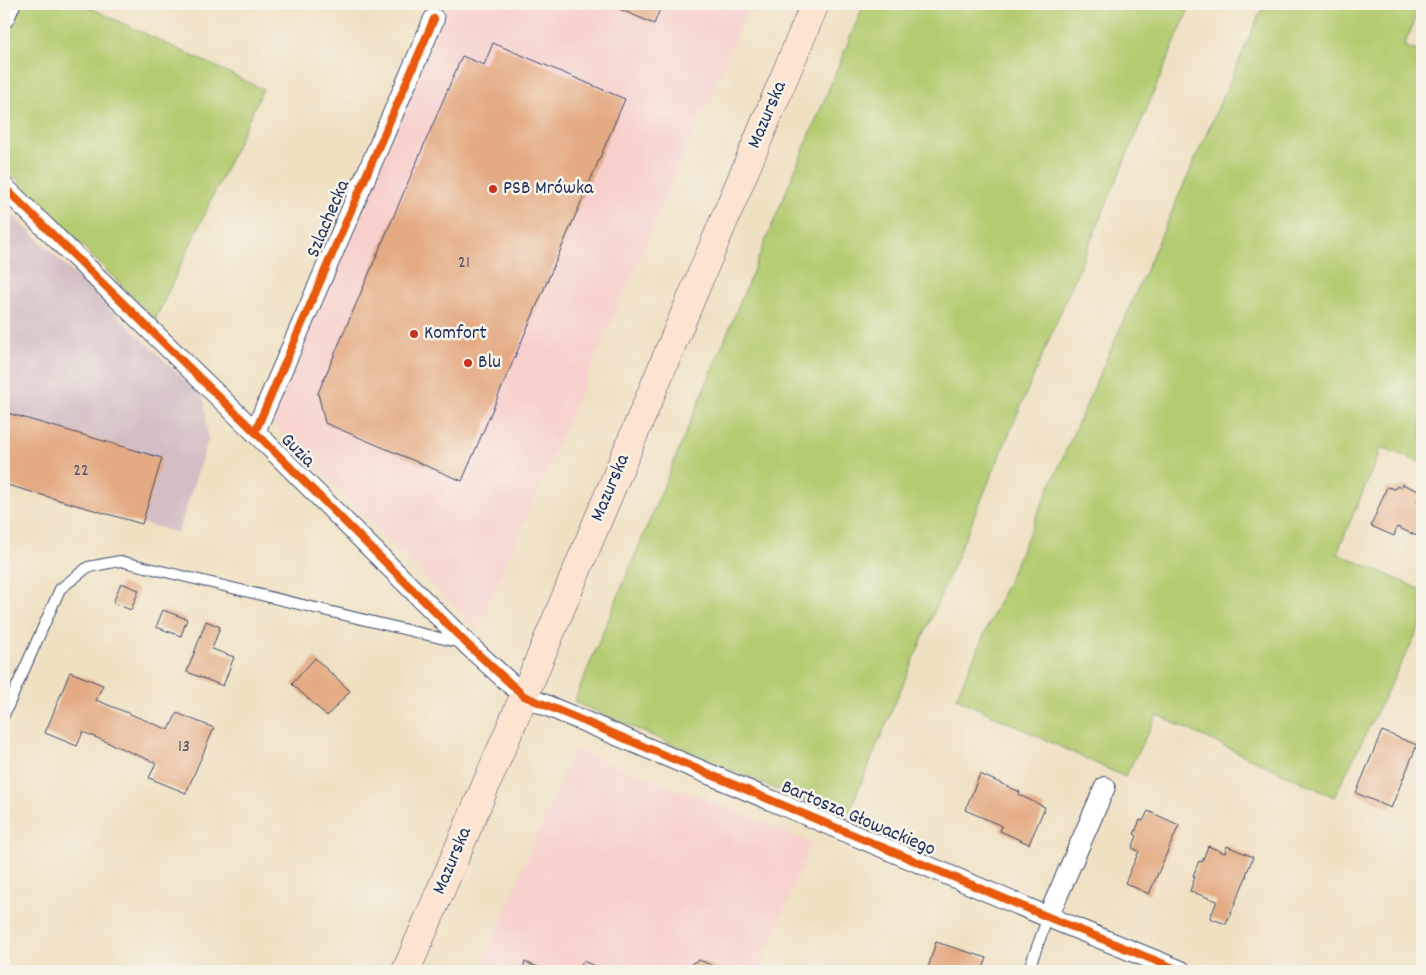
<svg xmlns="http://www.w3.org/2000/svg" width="1426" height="975" viewBox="0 0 1426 975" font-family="Dekko,sans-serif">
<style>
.built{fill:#f7d0ce}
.industrial{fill:#d2bec4}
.green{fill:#b4cc71;stroke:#687e68}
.building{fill:#e4aa83}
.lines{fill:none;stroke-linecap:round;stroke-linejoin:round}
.service-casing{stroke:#3b4a6d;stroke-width:12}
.minor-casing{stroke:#3b4a6d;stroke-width:22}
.secondary-casing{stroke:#3b4a6d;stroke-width:29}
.service{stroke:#fff;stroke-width:10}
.minor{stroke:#fff;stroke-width:20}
.secondary{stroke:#fde4d1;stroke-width:28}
.cycleway-casing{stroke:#f7f3e8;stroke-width:11}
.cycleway{stroke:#e8590c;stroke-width:8}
.poi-dot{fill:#c8321e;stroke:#f7f3e8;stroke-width:2}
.labels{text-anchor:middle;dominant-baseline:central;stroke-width:5;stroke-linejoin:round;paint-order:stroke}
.number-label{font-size:18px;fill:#4d4e67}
.street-label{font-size:20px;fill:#1b2f5e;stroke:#f7f3e8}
.poi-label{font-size:20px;fill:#1b2f5e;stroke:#f7f3e8;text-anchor:start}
</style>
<rect width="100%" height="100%" fill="#f7f3e8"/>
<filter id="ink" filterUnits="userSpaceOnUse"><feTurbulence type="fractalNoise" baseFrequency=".02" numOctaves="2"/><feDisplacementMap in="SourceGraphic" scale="10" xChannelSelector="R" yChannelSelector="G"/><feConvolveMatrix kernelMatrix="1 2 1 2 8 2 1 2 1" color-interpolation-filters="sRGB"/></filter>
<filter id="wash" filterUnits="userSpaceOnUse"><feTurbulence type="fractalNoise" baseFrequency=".0096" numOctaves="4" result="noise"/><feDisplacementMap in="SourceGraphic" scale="20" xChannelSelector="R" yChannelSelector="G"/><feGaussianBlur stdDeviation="1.12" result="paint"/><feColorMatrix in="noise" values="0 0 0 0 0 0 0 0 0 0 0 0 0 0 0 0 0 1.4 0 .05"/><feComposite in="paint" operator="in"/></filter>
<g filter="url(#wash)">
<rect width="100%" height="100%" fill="#efe0c1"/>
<!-- built -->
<path class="built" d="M449 4H750L477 630 267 417Z
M573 750 734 810 811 843 759 971H480Z"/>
<!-- industrial -->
<path class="industrial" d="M15 217 204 399 208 440 178 533 4 484V219Z"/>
<!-- green -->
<path class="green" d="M21 4H82L263 89 155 320 4 166V45Z
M864 4H1191L846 819 574 702Z
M1264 4H1422L1404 46 1422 53V463L1382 447 1337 553 1422 590V622L1334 797 1157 715 1125 777 956 698Z"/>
<g id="blocks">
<!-- building -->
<path class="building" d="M608 4H662L654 24Z
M493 43 625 99 462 481 325 423 318 393 462 56 484 65Z
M4 412 162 458 142 524 4 484Z
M1402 484 1421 492 1417 502 1422 504V522L1417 536 1397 527 1394 536 1371 526 1387 487 1395 489 1397 486 1401 488Z
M121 583 139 590 131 610 113 603Z
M163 610 187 619 181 636 156 627Z
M206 621 220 627 212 649 234 657 223 686 187 672Z
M315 658 350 691 327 716 292 684Z
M70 672 103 685 96 700 169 730 177 713 214 728 186 793 149 778 156 763 83 732 77 746 45 733Z
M1382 731 1417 745 1391 808 1356 793Z
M980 774 1020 792 1019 795 1045 807 1029 844 1000 831 1002 826 965 810Z
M1148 811 1179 825 1149 894 1125 883 1139 851 1132 848 1137 836 1134 834 1140 820 1143 821Z
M1208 846 1225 853 1227 846 1253 857 1246 875H1247L1226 924 1210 918 1217 901 1190 891 1195 877 1193 876 1199 861 1202 862Z
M936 942 987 958 982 971H927Z
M699 960 718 968 719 971H688L692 963Z
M583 961 607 971H578Z
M525 962 548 971H522Z"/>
</g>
</g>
<g filter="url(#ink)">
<use href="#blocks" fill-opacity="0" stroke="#3b4a6d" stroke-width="1"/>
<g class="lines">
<defs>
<path id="service" d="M4 715 60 589 88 567 120 561 461 643
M1028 971 1048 917"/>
<path id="minor" d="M4 18 10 4
M4 187 255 432 468 645 524 696 1048 917 1181 971
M255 432 434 19
M1048 917 1105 787"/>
<path id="secondary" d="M406 971 524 696 815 4"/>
</defs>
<!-- service casing -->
<use href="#service" class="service-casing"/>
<!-- minor casing -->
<use href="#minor" class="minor-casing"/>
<!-- secondary casing -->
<use href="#secondary" class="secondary-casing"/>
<!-- service -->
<use href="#service" class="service"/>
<!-- minor -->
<use href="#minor" class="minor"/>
<!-- secondary -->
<use href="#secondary" class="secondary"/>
<defs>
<path id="cycleway" d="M4 187 255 432 468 645 524 696 1048 917 1181 971
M255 432 434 19"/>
</defs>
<!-- cycleway casing -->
<use href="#cycleway" class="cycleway-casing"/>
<!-- cycleway -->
<use href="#cycleway" class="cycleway"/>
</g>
</g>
<!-- markers -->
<g class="poi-dot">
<circle cx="493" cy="189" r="5"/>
<circle cx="414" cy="334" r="5"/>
<circle cx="468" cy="363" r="5"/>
</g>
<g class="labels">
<!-- number labels -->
<g class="number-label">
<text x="464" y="263">21</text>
<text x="81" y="471">22</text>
<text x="184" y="747">13</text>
</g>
<!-- street labels -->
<g class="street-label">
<text transform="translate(768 115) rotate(-67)">Mazurska</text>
<text transform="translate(329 219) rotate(-67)">Szlachecka</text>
<text transform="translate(297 451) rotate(45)">Guzia</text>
<text transform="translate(611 488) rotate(-67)">Mazurska</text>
<text transform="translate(858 819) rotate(23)">Bartosza Głowackiego</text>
<text transform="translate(453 861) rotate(-67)">Mazurska</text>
</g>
<!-- poi labels -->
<g class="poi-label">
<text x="503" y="189">PSB Mrówka</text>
<text x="424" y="334">Komfort</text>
<text x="478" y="363">Blu</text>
</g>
</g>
<!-- margin -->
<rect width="1426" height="975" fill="none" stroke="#f7f3e8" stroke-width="20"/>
</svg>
